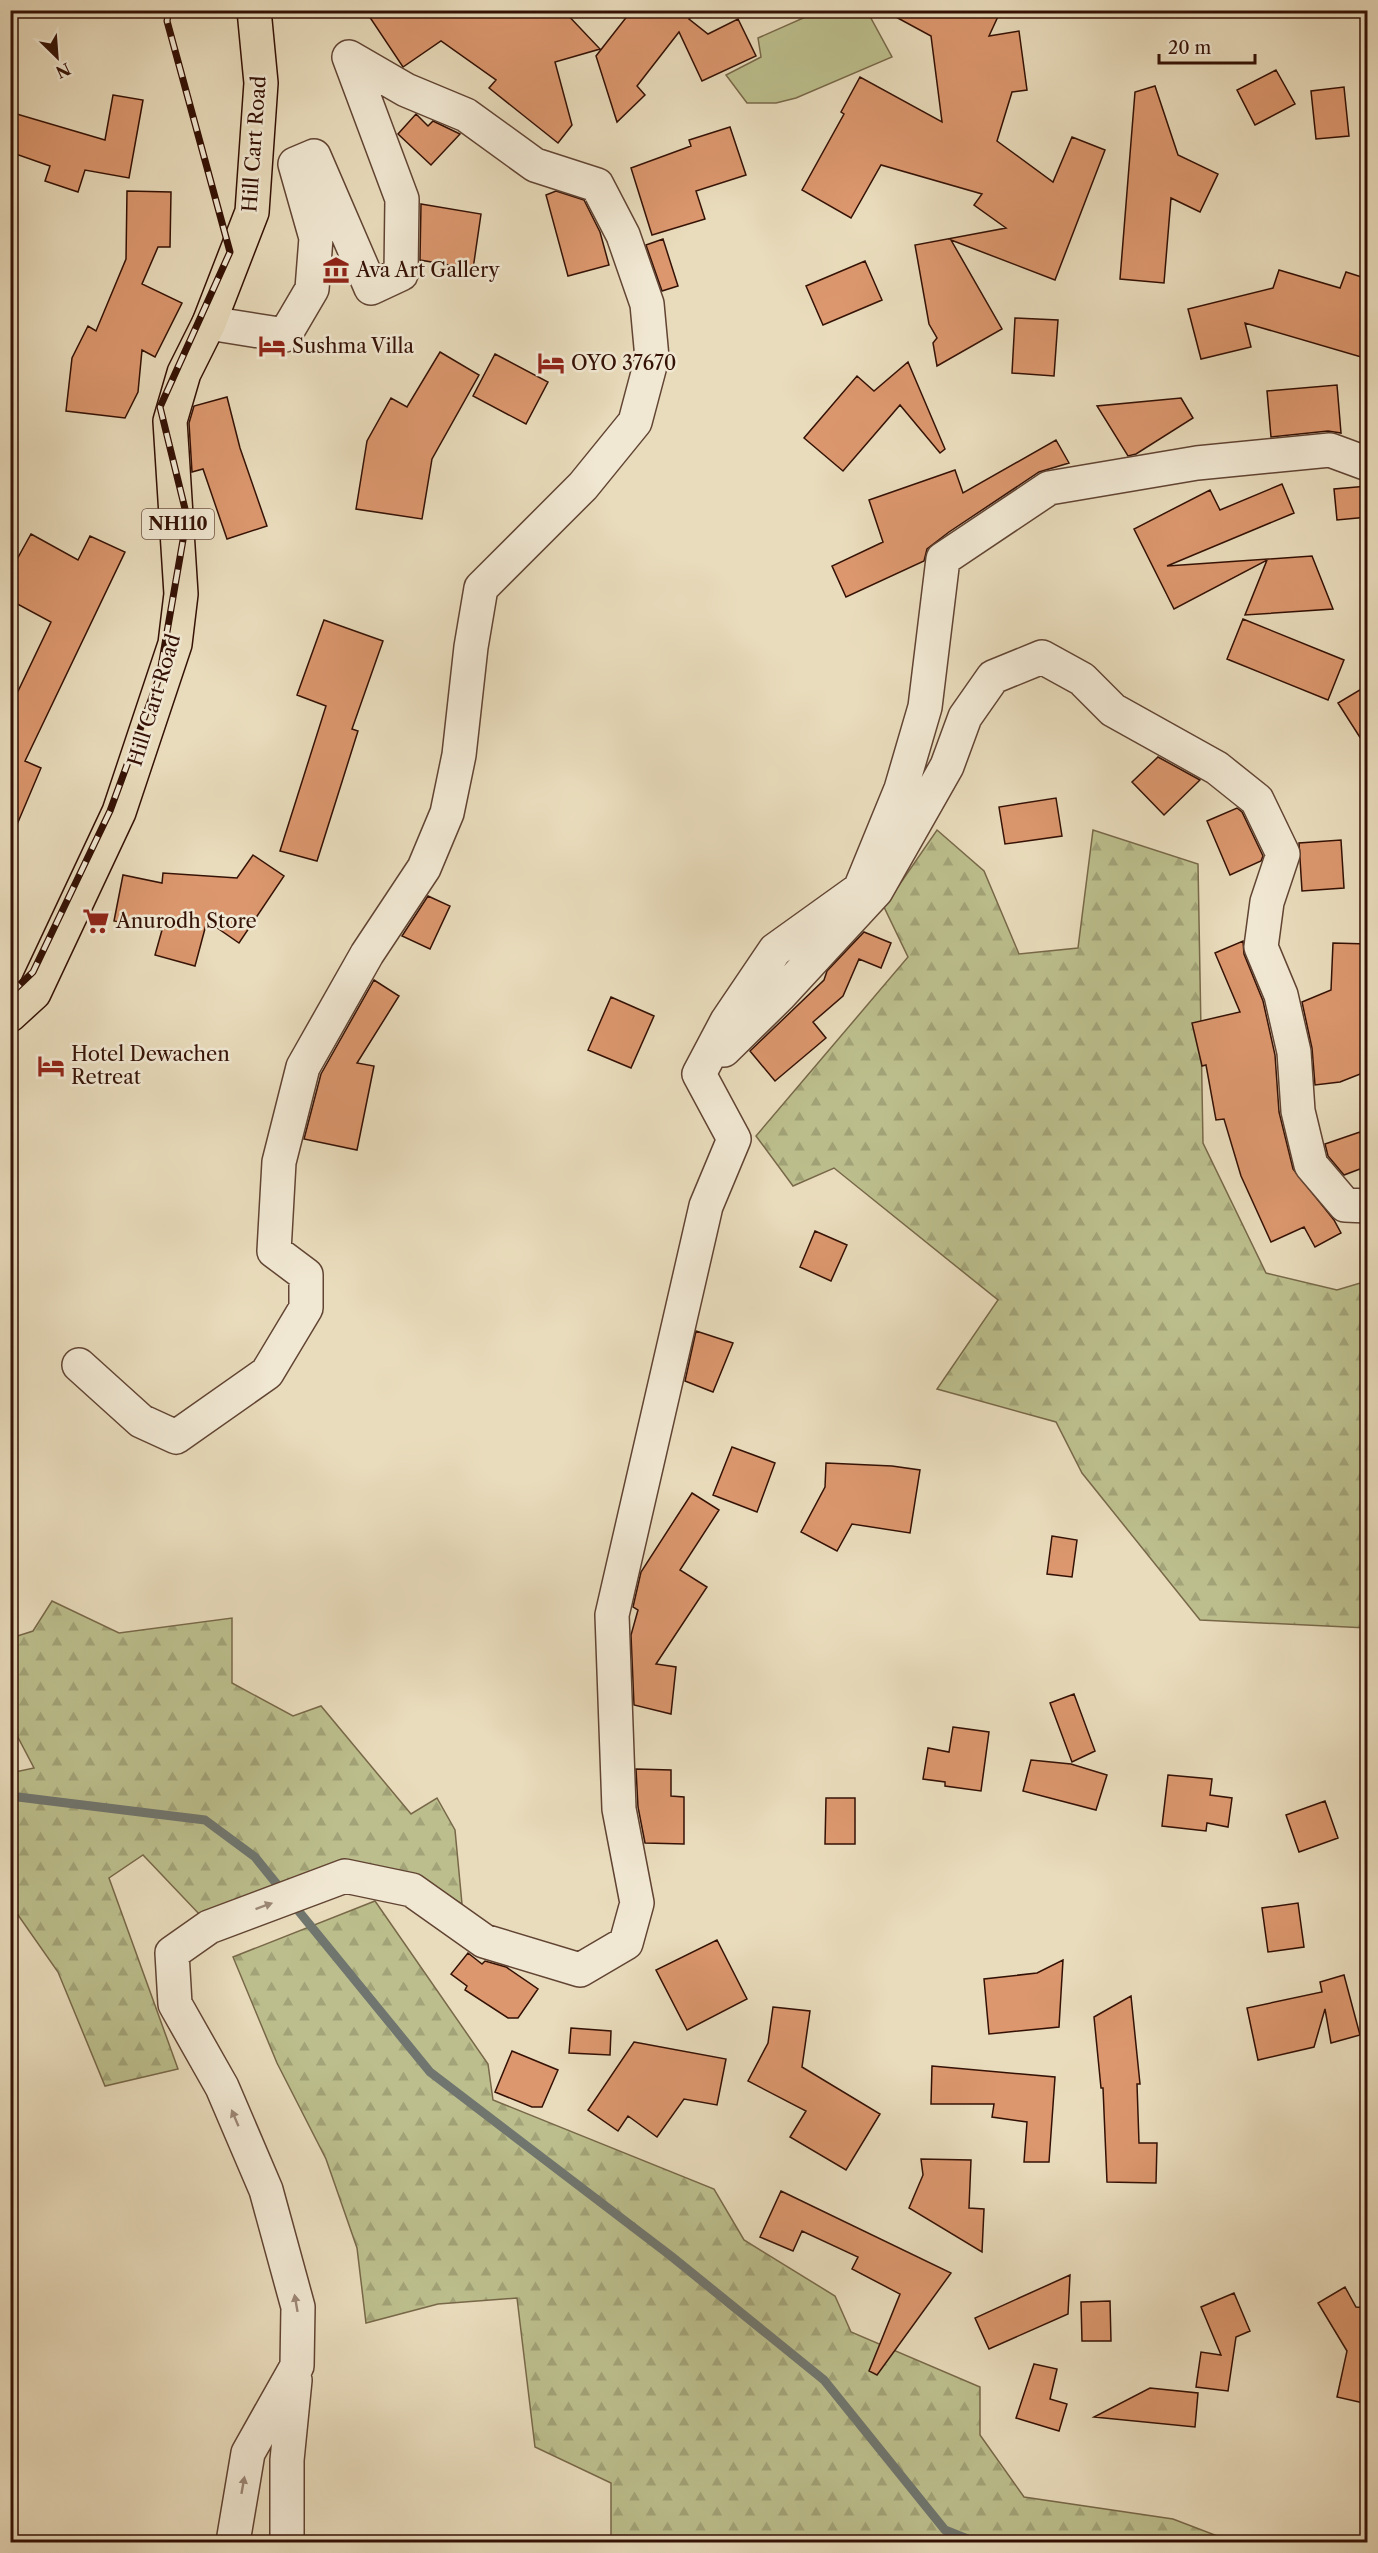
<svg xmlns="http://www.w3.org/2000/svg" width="1378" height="2553" viewBox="0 0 1378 2553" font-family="'Libre Caslon Text',serif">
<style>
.forest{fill:url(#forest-firs);stroke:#786849;stroke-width:1.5}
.park{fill:#bcbf8d;stroke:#786849;stroke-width:1.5}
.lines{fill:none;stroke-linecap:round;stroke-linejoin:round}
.stream{stroke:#70766f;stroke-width:9}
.building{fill:#dc976e;stroke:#341105;stroke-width:1.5}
.minor-casing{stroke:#614433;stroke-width:36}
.trunk-casing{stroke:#341105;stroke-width:36}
.minor{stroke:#f1e8d3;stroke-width:33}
.trunk{stroke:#e9dcbc;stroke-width:33}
.rail-casing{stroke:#341105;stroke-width:7}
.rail{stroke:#f1e8d3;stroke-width:4.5;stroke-dasharray:14;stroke-linecap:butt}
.oneway{fill:#9c8776}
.labels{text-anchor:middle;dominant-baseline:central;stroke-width:5;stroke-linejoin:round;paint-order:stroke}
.shield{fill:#f1e8d3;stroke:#6d5243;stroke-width:1.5}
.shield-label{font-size:18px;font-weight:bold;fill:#341105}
.street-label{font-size:20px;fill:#341105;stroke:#f1e8d3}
.poi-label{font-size:20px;fill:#341105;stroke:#f1e8d3;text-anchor:start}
</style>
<defs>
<pattern id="forest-firs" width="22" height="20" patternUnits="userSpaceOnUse" patternTransform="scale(1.5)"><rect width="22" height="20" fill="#bcbf8d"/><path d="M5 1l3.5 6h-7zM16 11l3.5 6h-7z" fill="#a2a378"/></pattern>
</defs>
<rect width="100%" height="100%" fill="#e9dcbc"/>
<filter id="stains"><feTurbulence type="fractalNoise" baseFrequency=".00333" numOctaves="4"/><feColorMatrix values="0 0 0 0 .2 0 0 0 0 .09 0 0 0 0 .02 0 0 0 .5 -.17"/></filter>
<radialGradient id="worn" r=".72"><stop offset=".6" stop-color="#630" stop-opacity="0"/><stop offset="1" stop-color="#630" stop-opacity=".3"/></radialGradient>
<!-- forest -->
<path class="forest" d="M937 830 984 871 1019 954 1078 948 1093 830 1198 864 1203 1143 1266 1273 1337 1290 1367 1281V1628L1200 1620 1082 1473 1056 1422 937 1389 998 1300 834 1168 793 1186 756 1136 908 957 884 907Z
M52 1601 119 1633 232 1618V1683L293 1716 321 1706 411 1814 437 1798 455 1830 462 1904 415 1878 201 1916 143 1855 109 1878 178 2069 105 2086 58 1972 11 1905 10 1773 34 1768 11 1724V1638L33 1631Z
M375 1901 488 2064 493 2100 714 2189 744 2240 835 2296 851 2332 980 2387V2435L1024 2497 1173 2519 1233 2542H611V2483L535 2447 517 2298 438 2304 366 2323 357 2248 326 2159 277 2063 233 1957Z"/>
<!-- park -->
<path class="park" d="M819 11H867L892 57 796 98 776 103H747L726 75 761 57 758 38Z"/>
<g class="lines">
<!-- stream -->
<path class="stream" d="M10 1796 205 1820 255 1857 284 1893
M292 1903 430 2072 671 2256 824 2380 945 2530 975 2542"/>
</g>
<!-- building -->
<path class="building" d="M365 10H563L600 49 555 62 572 125 558 143 489 88 496 80 441 41 403 67Z
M632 10H695L689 19 708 34 738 19 756 56 702 81 679 32 637 86 645 95 617 122 596 56Z
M883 10H1001L989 36 1019 31 1027 90 1012 92 997 141 1053 182 1072 137 1105 150 1055 280 951 240 1002 329 937 366 933 343 937 338 929 324 915 245 1006 228 974 205 982 194 881 165 851 218 802 190 844 114 841 112 860 77 942 122 931 36Z
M1276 70 1295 104 1255 125 1237 90Z
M1155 86 1178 155 1218 174 1200 212 1171 198 1164 283 1120 279 1135 92Z
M1344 87 1349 136 1316 139 1311 91Z
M113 95 143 100 129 178 85 170 78 192 45 181 50 166 10 152V112L105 140Z
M416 114 428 126 433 121 460 134 431 165 398 134Z
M730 127 746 175 696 191 705 219 652 235 631 168 691 146 689 140Z
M127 191 171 192 170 247H158L142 284 182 303 155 357 142 350 138 392 125 418 66 411 72 358 88 326 96 331 126 259Z
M556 191 584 200 600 232 609 265 568 276 546 195Z
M421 204 481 214 473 269 420 260Z
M663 239 678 286 662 291 646 245Z
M865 261 882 300 823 325 806 286Z
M1279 270 1340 288 1346 272 1368 279V359L1245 323 1251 347 1201 359 1188 309 1273 288Z
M1015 318 1058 320 1054 376 1012 373Z
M440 352 479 375 432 459 422 519 356 509 367 441 391 398 407 407Z
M495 354 548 382 526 424 473 396Z
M908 362 945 449 940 453 900 405 843 471 804 438 857 376 874 391Z
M1337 385 1341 433 1328 431 1271 437 1267 391Z
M227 397 240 448 267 526 227 539 203 469 192 472 189 423 194 406Z
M1181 398 1193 418 1136 454 1128 456 1097 406Z
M1056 440 1069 463 1039 472 949 532 927 549 924 561 846 597 832 566 883 542 869 500 955 470 963 493Z
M1282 484 1294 513 1167 566 1312 556 1333 609 1245 615 1267 560 1174 609 1134 529 1210 490 1220 510Z
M1368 486V517L1337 520 1334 489Z
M31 534 78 560 90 536 125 552 25 761 41 768 10 841V708L51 622 10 600V572Z
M1243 619 1344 660 1328 700 1227 659Z
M324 620 383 641 352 729 358 731 317 861 280 851 326 706 297 695Z
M1368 685V750L1338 703Z
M1158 757 1200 780 1164 815 1132 782Z
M1056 798 1062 836 1005 844 999 807Z
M1237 808 1242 812 1263 856 1261 861 1230 875 1207 821Z
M1341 840 1344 888 1302 891 1299 843Z
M253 855 284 876 239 943 207 921 195 966 155 955 162 930 114 921 123 875 162 883 163 873 237 878Z
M428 896 450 906 430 949 402 936Z
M864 932 891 943 881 968 859 959 843 996 813 1022 826 1038 775 1081 750 1051 824 980 827 971Z
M1243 941 1244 954 1263 1001 1275 1055 1279 1112 1293 1169 1334 1220 1341 1233 1315 1247 1304 1227 1271 1242 1241 1176 1224 1119 1216 1120 1206 1065 1202 1066 1192 1023 1240 1012 1215 953Z
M1333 943 1368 944V1071L1340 1082 1315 1085 1312 1048 1302 1002 1331 990Z
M374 980 399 996 357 1063 374 1066 357 1150 304 1139 321 1074Z
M611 997 654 1016 631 1068 588 1050Z
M1360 1132 1368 1153V1166L1344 1175 1328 1156 1325 1144Z
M815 1231 847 1245 831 1281 800 1267Z
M696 1331 733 1343 713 1392 685 1381Z
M732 1447 775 1463 757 1512 713 1495Z
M826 1463 892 1466 920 1470 910 1533 852 1524 837 1551 801 1532 825 1487Z
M692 1493 719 1510 680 1570 707 1587 656 1664 676 1667 671 1714 634 1705 631 1635 638 1610 633 1607 641 1572Z
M1052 1536 1077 1540 1072 1577 1047 1574Z
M1074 1694 1095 1751 1072 1762 1050 1703Z
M953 1727 989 1732 981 1791 945 1786V1782L923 1779 928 1748 949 1752Z
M1031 1760 1071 1764 1107 1775 1096 1810 1023 1791Z
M636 1769 671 1770V1796L684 1797V1844L645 1843 638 1807Z
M1168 1775 1212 1779 1210 1795 1232 1798 1228 1827 1207 1823 1206 1831 1162 1826Z
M826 1798H855V1844H825Z
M1325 1801 1338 1838 1299 1852 1286 1815Z
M1298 1903 1304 1947 1268 1952 1262 1908Z
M717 1940 747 1999 687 2030 656 1970Z
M468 1953 482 1964 485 1961 506 1967 538 1989 518 2018H508L465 1990 467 1986 451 1974Z
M1063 1960 1059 2027 989 2034 984 1979 1037 1973Z
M1344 1975 1360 2035 1331 2043 1325 2009 1314 2047 1258 2060 1247 2008 1322 1992 1320 1982Z
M1131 1996 1140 2084H1137L1139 2143H1157L1156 2183 1107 2182 1103 2088H1101L1094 2017Z
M773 2007 810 2011 802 2067 880 2114 846 2170 790 2137 806 2111 748 2081 768 2043Z
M571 2028 611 2031 610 2055 569 2053Z
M634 2042 726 2059 717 2105 684 2099 657 2137 628 2116 618 2131 588 2110Z
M512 2051 558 2070 542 2107H532L495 2092Z
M932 2066 1055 2077 1049 2162H1024L1027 2122 992 2117 994 2104H931Z
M921 2159 971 2160 969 2208 984 2209 982 2252 909 2208 923 2175Z
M781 2191 951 2273 877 2375 869 2371 900 2294 852 2269 858 2257 802 2231 793 2251 760 2237Z
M1070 2275 1068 2314 989 2349 975 2318Z
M1345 2287 1356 2307 1368 2308V2404L1337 2397 1347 2351 1318 2303Z
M1234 2293 1250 2331 1236 2337 1228 2391 1196 2387 1201 2352 1221 2355 1201 2307Z
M1110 2301 1111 2341H1082L1081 2302Z
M1034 2364 1057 2369 1050 2399 1067 2404 1059 2431 1016 2418Z
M1150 2388 1198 2393 1195 2427 1094 2417Z"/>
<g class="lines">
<defs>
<path id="minor" d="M724 1050 779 996 876 891 947 766 965 717 993 677 1042 657 1082 679 1113 710 1217 768 1257 800 1283 854 1267 902 1261 947 1281 995 1294 1052 1298 1111 1311 1165 1345 1205 1368 1206
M79 1365 141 1421 176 1437 267 1373 306 1308V1275L274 1251 279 1162 303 1067 367 954 424 868 447 813 459 755 471 647 481 588 583 486 635 422 652 358 647 304 623 235 597 185 535 165 466 115 406 90 349 57 402 199 401 274 371 288 314 156 295 164 316 238 312 289 285 335 209 323
M233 2542 248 2453 297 2366 298 2307 266 2190 222 2087 175 2004 172 1953 209 1927 345 1876 412 1890 484 1941 580 1970 626 1943 637 1903 619 1809 612 1615 706 1206 734 1139 699 1074 727 1021 775 950 860 889 901 789 925 707 943 559 1049 488 1197 463 1330 450 1368 464
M287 2542V2460L295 2380"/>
<path id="trunk" d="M10 1015 34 993 119 812 175 644 181 594 170 421 184 373 209 323 252 212 261 83 254 10"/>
</defs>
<!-- minor casing -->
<use href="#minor" class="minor-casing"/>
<!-- trunk casing -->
<use href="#trunk" class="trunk-casing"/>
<!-- minor -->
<use href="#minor" class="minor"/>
<!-- trunk -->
<use href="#trunk" class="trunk"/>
<defs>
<path id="rail" d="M10 994 33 972 110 811 159 678 187 517 160 407 230 252 167 21 169 10"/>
</defs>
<!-- rail casing -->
<use href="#rail" class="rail-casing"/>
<!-- rail -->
<use href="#rail" class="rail"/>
</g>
<!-- one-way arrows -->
<defs><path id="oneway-solid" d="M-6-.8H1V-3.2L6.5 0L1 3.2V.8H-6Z" transform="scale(1.5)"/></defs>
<g class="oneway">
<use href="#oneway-solid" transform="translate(264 1906) rotate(-20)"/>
<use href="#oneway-solid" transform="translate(235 2118) rotate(-113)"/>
<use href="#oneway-solid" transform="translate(296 2303) rotate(-100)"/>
<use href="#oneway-solid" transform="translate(243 2485) rotate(-80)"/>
</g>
<!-- icons -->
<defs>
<symbol id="museum-bare" viewBox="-9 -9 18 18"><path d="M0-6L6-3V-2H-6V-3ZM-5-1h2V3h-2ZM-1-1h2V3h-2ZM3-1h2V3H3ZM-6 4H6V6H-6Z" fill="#8f2418" stroke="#f1e8d3" stroke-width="2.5" paint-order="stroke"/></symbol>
<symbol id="hotel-bare" viewBox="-9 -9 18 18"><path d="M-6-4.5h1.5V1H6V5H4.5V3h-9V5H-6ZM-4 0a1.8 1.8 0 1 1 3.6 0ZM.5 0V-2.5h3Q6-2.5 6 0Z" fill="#8f2418" stroke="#f1e8d3" stroke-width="2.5" paint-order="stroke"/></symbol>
<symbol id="supermarket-bare" viewBox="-9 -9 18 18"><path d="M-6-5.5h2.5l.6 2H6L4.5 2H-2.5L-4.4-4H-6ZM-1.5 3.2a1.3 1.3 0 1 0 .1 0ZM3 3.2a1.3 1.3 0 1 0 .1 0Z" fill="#8f2418" stroke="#f1e8d3" stroke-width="2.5" paint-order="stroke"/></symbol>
</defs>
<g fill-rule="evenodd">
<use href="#museum-bare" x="317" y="251" width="38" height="38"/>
<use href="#hotel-bare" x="253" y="327" width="38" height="38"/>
<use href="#hotel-bare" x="532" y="344" width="38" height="38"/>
<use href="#supermarket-bare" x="77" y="902" width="38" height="38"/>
<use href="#hotel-bare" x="32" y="1047" width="38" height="38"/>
</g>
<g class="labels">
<!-- shield labels -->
<rect class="shield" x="142" y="509" width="72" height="30" rx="4.5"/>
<g class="shield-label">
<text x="178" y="524">NH110</text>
</g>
<!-- street labels -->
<g class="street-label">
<text transform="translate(254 144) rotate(-86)">Hill Cart Road</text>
<text transform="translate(154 700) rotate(-73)">Hill Cart Road</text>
</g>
<!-- poi labels -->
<g class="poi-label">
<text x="356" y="270">Ava Art Gallery</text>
<text x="292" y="346">Sushma Villa</text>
<text x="571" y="363">OYO 37670</text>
<text x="116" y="921">Anurodh Store</text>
<text x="71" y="1054">Hotel Dewachen<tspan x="71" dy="23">Retreat</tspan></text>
</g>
</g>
<!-- margin -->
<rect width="1378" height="2553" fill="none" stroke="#e9dcbc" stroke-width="36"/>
<rect x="12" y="12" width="1354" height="2529" fill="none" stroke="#341105" stroke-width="3"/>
<rect x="18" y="18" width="1342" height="2517" fill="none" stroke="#341105" stroke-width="1.5"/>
<!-- north arrow -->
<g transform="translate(57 57) rotate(155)" stroke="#f1e8d3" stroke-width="4.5" paint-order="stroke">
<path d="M0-4.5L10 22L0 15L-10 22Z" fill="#341105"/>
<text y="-9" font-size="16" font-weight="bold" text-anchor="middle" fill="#341105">N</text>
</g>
<!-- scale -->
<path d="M1159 54v9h96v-9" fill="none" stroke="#341105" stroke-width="3"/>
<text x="1168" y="54" font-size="18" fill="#341105" stroke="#f1e8d3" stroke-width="4.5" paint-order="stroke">20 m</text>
<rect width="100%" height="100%" filter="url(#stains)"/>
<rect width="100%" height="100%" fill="url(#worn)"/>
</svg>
